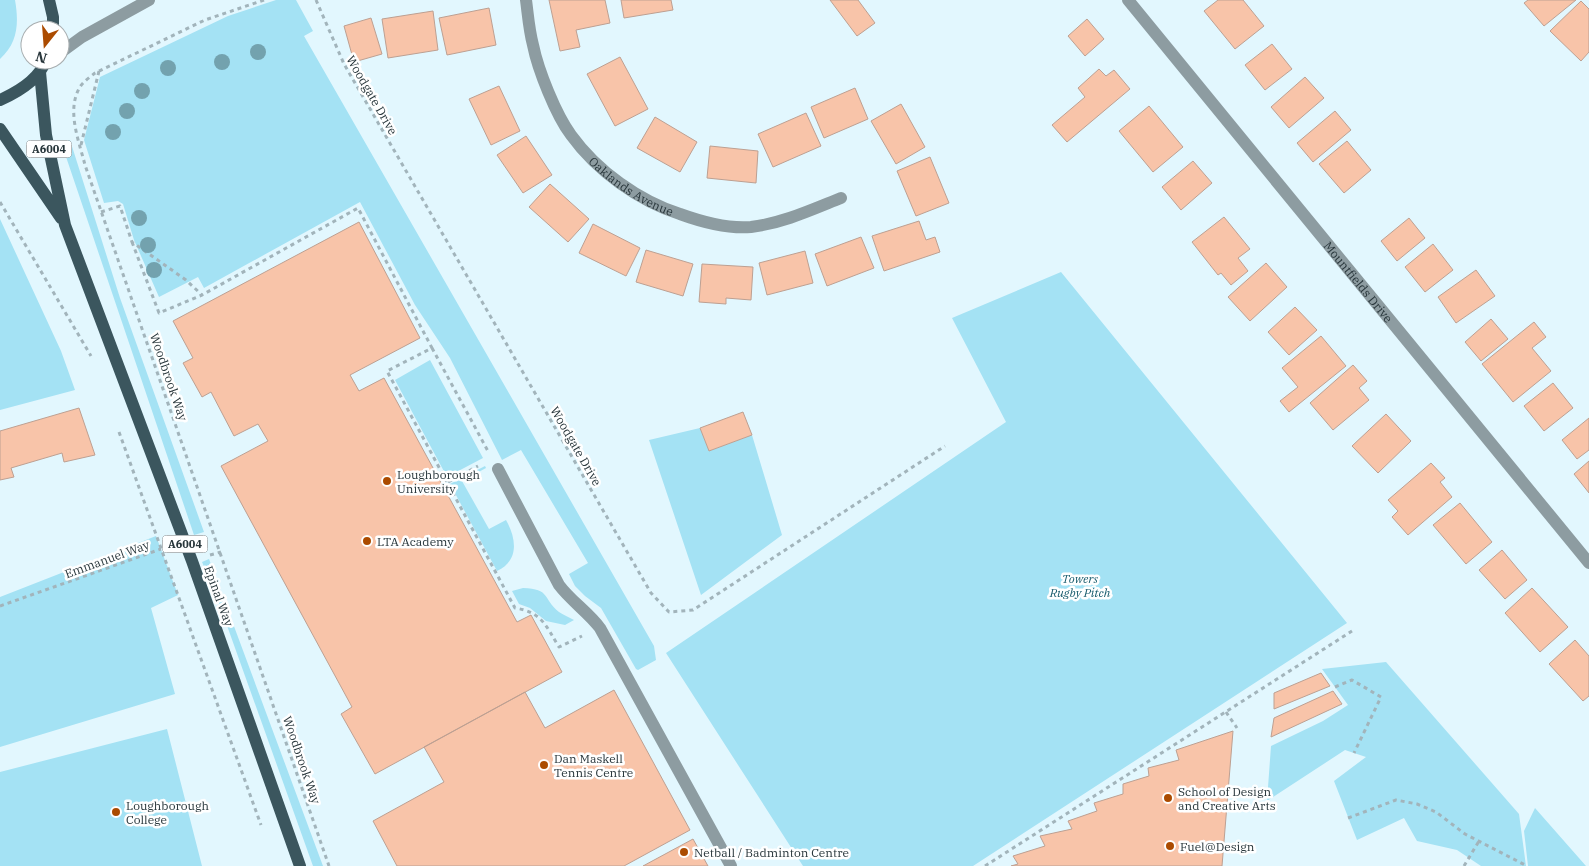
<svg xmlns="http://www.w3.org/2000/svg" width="1589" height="866" viewBox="0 0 1589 866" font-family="'IBM Plex Serif',serif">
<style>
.green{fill:#a4e2f4}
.building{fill:#f8c4a9;stroke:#bda092}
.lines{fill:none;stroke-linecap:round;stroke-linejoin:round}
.path{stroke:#a2b4bb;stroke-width:3;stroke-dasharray:4 4;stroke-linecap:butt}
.minor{stroke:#8d9ca1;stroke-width:12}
.major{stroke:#3b565e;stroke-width:12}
.tree{fill:#73a2ae}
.poi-dot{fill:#ab4b00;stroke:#fff;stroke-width:2}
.labels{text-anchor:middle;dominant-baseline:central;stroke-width:5;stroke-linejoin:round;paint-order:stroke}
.shield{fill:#fff;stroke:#687276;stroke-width:1}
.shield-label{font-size:11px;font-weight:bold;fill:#28363b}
.street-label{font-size:12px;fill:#28363b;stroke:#fff}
.poi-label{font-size:12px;fill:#28363b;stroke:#fff;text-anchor:start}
.park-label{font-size:12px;font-style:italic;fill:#185c6d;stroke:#fff}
</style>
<rect width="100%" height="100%" fill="#e2f7fe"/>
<!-- green -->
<path class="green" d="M0 0H15C19 23 18 43 0 59Z
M276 0H296L313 31 304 36 654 646 656 660 638 670 636 669 601 608 585 596 575 586 569 574 588 563 521 450 502 460 450 358 415 305 360 202 204 288 198 277 159 297 134 240 123 204 118 201 104 203 84 140 100 77 228 16Z
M70 140 120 298 204 532 194 535 61 142Z
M0 219 61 351 75 390 0 410Z
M1061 272 1347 623 973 866H803L666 653 1006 422 952 318Z
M430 360 483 458 447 477 395 380Z
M700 428 709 451 752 435 782 535 701 595 649 440Z
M485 466 486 468 462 481 489 529 506 520C516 538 520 560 497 571L450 484Z
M156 536 178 595 151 608 175 694 0 747V597Z
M209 559 323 866H313L215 592 202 562Z
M523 588C551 589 542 598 559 612 563 615 569 617 574 620L565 625 546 621 530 608 519 604 512 591Z
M1386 662 1519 814 1526 866H1481L1457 850 1417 841 1404 818 1357 840 1334 781 1366 757 1345 750 1267 801 1271 746 1323 721 1348 705 1322 669Z
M167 729 202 866H0V772Z
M1535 808 1586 866H1528L1524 831Z"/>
<!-- building -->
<path class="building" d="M549 0H605L610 23 576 30 580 47 560 51Z
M621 0H671L673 10 624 18Z
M830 0H858L875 23 857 36Z
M1218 0H1243L1264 26 1235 49 1204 11Z
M1528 0H1576L1544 26 1524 3Z
M1581 1 1589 9V52L1581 61 1550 31Z
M489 8 496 45 447 55 439 18Z
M433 11 438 50 388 58 382 19Z
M371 18 382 54 354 62 344 26Z
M1087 19 1104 39 1085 56 1068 36Z
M1272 44 1292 69 1265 90 1245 65Z
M620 57 648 109 615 126 587 74Z
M1099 69 1106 76 1114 70 1130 89 1067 142 1052 125 1085 97 1078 88Z
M1305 77 1324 98 1289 128 1271 107Z
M499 86 520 131 491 145 469 99Z
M855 88 868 119 824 138 811 107Z
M901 104 925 147 896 164 871 121Z
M1149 106 1183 147 1153 172 1119 131Z
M1335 111 1351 130 1313 162 1297 143Z
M806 113 821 146 773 167 758 134Z
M655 117 697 142 680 172 637 148Z
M526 136 552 175 523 193 497 155Z
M1347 141 1371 170 1344 193 1319 164Z
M710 146 758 151 756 183 707 178Z
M930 157 949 203 916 216 897 171Z
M1193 161 1212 183 1181 210 1162 187Z
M550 184 589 219 568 242 529 207Z
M1224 217 1250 249 1238 258 1248 271 1231 285 1221 273 1218 275 1192 242Z
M1409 218 1425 238 1397 261 1381 241Z
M919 221 926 240 935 237 940 252 884 271 872 236Z
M359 222 420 338 350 375 359 391 384 378 517 622 531 615 562 672 375 774 341 714 352 707 221 466 268 441 258 424 234 436 211 392 202 397 183 363 193 358 173 321Z
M593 224 640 248 626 276 579 253Z
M861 237 874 268 827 286 815 254Z
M1433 244 1453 270 1425 292 1405 267Z
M646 250 693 264 683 296 636 282Z
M805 251 813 283 767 295 759 263Z
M1266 263 1287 287 1250 321 1228 297Z
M702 264 753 267 751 300 726 298V304L699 302Z
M1476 270 1495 296 1456 323 1438 297Z
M1295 307 1317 330 1289 355 1268 332Z
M1491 319 1508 339 1481 361 1465 342Z
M1534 322 1546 337 1532 348 1551 371 1513 402 1482 364Z
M1321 336 1346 366 1289 412 1280 401 1298 387 1282 368Z
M1353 365 1367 381 1359 388 1369 400 1333 430 1310 403Z
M1553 383 1573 408 1544 431 1524 406Z
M79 408 95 455 64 462 62 453 11 468 14 477 0 480V431Z
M743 412 752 435 709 451 700 428Z
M1386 414 1411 441 1378 473 1352 446Z
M1589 418V450L1577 459 1562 440Z
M1589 461V493L1574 474Z
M1431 463 1445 478 1440 482 1452 497 1408 535 1392 517 1398 511 1388 500Z
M1460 503 1492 542 1466 564 1433 525Z
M1502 550 1527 580 1505 599 1479 570Z
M1532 588 1568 627 1540 652 1505 613Z
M1575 640 1589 656V696L1583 701 1549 664Z
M1321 673 1330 686 1274 709V693Z
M614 690 690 830 624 866H397L373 821 444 782 424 747 525 692 545 728Z
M1333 691 1342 704 1271 737 1274 718Z
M1233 731 1222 866H1011L1018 864 1013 856 1045 846 1040 836 1072 829 1068 821 1097 811 1094 803 1123 794V784L1149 776 1148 768 1179 760 1176 750Z
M693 839 708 866H643Z"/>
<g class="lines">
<!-- path -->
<path class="path" d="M264 0 205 20 95 73C90 77 83 82 80 87 66 110 79 141 85 165L329 866
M316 0 344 64 651 593 669 612 693 610 945 446
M81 145 99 71
M0 202 91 356
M101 212 120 206 132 242 186 280 202 295
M132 242 159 313 202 295 358 208 432 348 387 371 515 608C542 612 546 626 559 647L582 636
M432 348 489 453
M119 432 261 825
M448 482 478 466
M210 555 221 552
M0 606 161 549
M1335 687 1352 680 1381 697 1354 753
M1226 712 1237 728
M1348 818 1396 800 1417 804 1436 812 1465 834 1527 866
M985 866 1352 631
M1464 866 1479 841"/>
<!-- minor -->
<g class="minor">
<path id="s1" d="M526 0C528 15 529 30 533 45 538 70 556 115 571 135 597 171 639 201 680 214 702 222 727 229 751 227 783 223 811 210 841 198"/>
<path id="s2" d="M1128 0 1589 563"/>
<path d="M60 53 82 37 149 0"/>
<path d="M498 469 559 585C571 601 588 612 600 628L731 866"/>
</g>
<!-- major -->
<path class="major" d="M49 0 53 17V30
M40 72 46 135 65 225 192 561 300 866
M0 100C18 92 39 80 46 60
M0 129 61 218"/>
</g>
<!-- trees -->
<g class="tree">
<circle cx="258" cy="52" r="8"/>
<circle cx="222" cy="62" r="8"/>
<circle cx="168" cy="68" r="8"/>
<circle cx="142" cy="91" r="8"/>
<circle cx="127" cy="111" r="8"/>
<circle cx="113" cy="132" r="8"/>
<circle cx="139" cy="218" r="8"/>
<circle cx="148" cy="245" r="8"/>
<circle cx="154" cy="270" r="8"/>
</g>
<!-- markers -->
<g class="poi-dot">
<circle cx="387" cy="481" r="5"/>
<circle cx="367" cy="541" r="5"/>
<circle cx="544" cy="765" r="5"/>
<circle cx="1168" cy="798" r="5"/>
<circle cx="116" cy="812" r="5"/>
<circle cx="1170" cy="846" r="5"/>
<circle cx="684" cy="852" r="5"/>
</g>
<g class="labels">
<!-- shield labels -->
<g class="shield">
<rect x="26.5" y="140.5" width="45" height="17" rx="4"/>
<rect x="162.5" y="535.5" width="45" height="17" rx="4"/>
</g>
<g class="shield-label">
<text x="49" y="149">A6004</text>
<text x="185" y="544">A6004</text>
</g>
<!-- street labels -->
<g class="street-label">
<text transform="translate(372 95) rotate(60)">Woodgate Drive</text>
<text stroke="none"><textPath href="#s1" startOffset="224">Oaklands Avenue</textPath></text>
<text stroke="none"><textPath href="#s2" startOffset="364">Mountfields Drive</textPath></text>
<text transform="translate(169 377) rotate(71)">Woodbrook Way</text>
<text transform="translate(576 446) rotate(60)">Woodgate Drive</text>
<text transform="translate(107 559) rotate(-20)">Emmanuel Way</text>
<text transform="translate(219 596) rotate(70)">Epinal Way</text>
<text transform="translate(302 760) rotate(71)">Woodbrook Way</text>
</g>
<!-- poi labels -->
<g class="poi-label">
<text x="397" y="474">Loughborough<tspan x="397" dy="14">University</tspan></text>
<text x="377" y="541">LTA Academy</text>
<text x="554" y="758">Dan Maskell<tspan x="554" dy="14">Tennis Centre</tspan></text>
<text x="1178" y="791">School of Design<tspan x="1178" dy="14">and Creative Arts</tspan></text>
<text x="126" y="805">Loughborough<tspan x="126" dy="14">College</tspan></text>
<text x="1180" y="846">Fuel@Design</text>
<text x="694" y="852">Netball / Badminton Centre</text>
</g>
<!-- park labels -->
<g class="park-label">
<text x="1080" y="578">Towers<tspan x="1080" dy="14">Rugby Pitch</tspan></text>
</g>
</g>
<!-- north arrow -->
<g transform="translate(45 45) rotate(197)"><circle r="24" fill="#ffffff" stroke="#a9afb1"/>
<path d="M0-4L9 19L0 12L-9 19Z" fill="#ab4b00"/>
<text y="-8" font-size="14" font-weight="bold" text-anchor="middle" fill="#28363b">N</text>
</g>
</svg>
